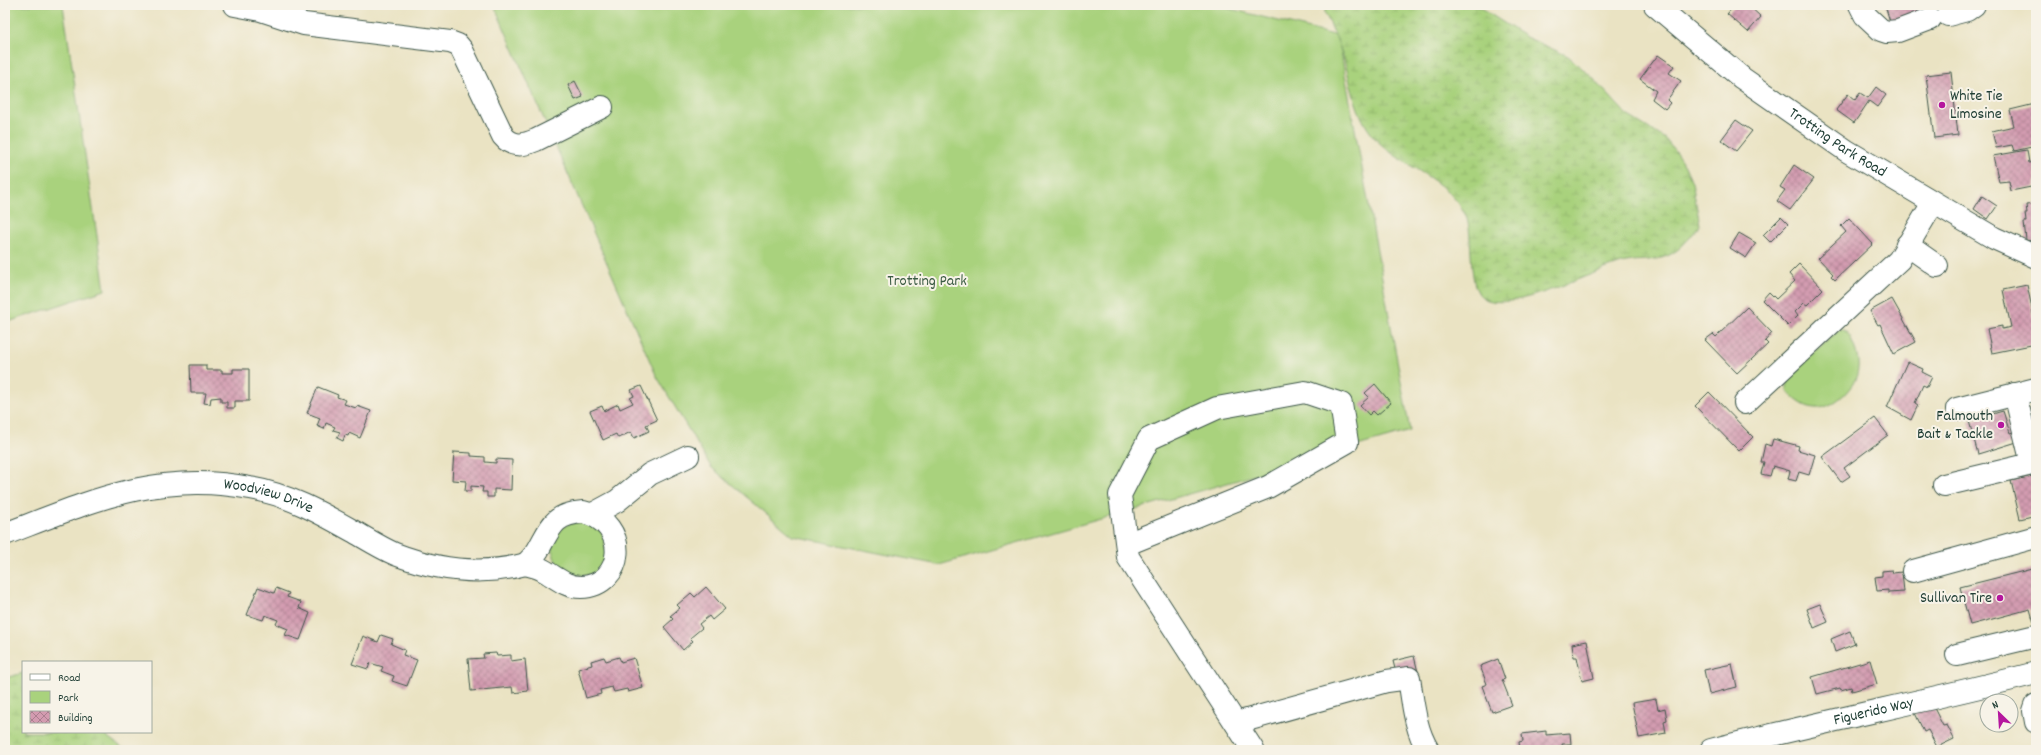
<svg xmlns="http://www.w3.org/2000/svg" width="2041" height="755" viewBox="0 0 2041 755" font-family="Dekko,sans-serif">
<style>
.green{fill:#a9d27d;stroke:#648858}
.wetland{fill:url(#wetland-marsh);stroke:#648858}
.building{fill:url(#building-cross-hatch)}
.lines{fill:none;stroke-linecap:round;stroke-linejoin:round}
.minor-casing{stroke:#3d5649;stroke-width:24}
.minor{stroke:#fff;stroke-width:22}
.poi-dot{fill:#b5179e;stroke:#f7f3e8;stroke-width:1.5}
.labels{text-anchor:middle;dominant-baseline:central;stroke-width:4;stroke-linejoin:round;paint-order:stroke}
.poi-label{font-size:16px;fill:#1f3d34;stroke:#f7f3e8;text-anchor:end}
.street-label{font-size:16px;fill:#1f3d34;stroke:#f7f3e8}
.park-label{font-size:16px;fill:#3b5b43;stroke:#f7f3e8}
</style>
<defs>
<pattern id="wetland-marsh" width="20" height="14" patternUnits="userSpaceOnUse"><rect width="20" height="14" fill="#a9d27d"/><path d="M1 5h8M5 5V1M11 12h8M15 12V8" fill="none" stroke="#91b56d"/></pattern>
<pattern id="building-cross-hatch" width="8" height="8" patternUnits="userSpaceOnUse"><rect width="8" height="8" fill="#d39bb0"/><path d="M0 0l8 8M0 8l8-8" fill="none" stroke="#ab8090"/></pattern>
</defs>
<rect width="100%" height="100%" fill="#f7f3e8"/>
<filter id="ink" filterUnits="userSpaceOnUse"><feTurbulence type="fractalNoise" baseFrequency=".025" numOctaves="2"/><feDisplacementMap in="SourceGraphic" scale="8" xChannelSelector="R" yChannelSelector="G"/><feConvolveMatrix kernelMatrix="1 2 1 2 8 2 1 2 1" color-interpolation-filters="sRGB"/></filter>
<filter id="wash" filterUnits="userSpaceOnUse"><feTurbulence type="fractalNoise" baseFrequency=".012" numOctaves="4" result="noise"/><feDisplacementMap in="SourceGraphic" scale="16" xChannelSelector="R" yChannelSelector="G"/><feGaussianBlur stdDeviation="0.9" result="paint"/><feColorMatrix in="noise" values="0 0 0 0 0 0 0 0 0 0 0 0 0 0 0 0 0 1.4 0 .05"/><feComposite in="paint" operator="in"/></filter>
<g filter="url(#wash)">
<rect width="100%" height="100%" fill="#eae3c3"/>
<!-- green -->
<path class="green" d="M5 5H63L105 290 5 323Z
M494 5H1215L1338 36 1410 431 939 565 793 536 711 467 656 375Z
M1840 329C1847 330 1851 337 1853 344 1857 353 1860 363 1857 374 1854 389 1831 410 1815 408 1803 407 1794 399 1787 390V385L1791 374Z
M586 522 602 531 607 558C604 563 600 570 596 573 594 575 589 575 587 575 555 583 539 540 568 524 572 522 581 523 586 522Z"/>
<!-- wetland -->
<path class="wetland" d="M1325 5H1476L1526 37 1568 56 1591 76 1627 115 1653 131 1665 139 1675 151 1685 166 1692 182 1700 225C1693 234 1683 247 1673 253 1659 262 1642 259 1626 262 1597 268 1507 317 1482 297 1467 286 1474 236 1466 216 1448 177 1399 167 1373 136 1356 115 1352 88 1345 63 1340 46 1333 29 1325 13Z
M23 673V732H100L126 750H5V678Z"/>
<g id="blocks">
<!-- building -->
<path class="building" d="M1735 5H1748L1761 17 1748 32 1727 14Z
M1885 5H1955L1929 15 1891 25Z
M1658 55 1674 66 1669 73 1681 81 1667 100 1670 103 1665 109 1652 99 1656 91 1640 79Z
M1951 72 1958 135 1934 138 1926 75Z
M575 81 583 97 575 100 568 85Z
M1876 87 1886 95 1877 107 1869 101 1854 123 1836 110 1848 94 1855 100 1860 93 1868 98Z
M2035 104 2036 146 2014 151 2012 145 1996 148 1992 131 2014 126 2010 110Z
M1736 120 1752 131 1736 151 1721 140Z
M2027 150 2029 163 2036 162V186L2011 191 2009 181 1999 182 1993 156Z
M1794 165 1814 179 1790 210 1777 201 1785 190 1780 187Z
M1982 196 1997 206 1988 219 1974 209Z
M2036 204V242L2026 240 2024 222H2026L2025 213H2027L2026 205Z
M1781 217 1788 224 1770 242 1763 235Z
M1849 218 1873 244 1835 280 1831 276 1833 274 1818 258 1846 232 1841 226Z
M1739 233 1756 243 1746 258 1730 248Z
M1799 264 1823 289 1807 305 1804 303 1795 312 1798 316 1788 326 1762 300 1769 292 1776 299 1795 281 1789 274Z
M2027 285 2036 327V344L1992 353 1987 329 2002 326V329L2011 327 2003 290Z
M1892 299 1916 342 1894 354 1880 324 1878 325 1870 311Z
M1747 307 1772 333 1765 341 1768 344 1737 373 1705 340 1713 334 1716 337Z
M1907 362 1923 369 1922 372 1932 377 1927 387 1923 385 1915 403 1918 405 1911 420 1887 407Z
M190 365H206V370H222V373H233V369H249V401H235V408H227V402H221V397L211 398 210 404 204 403 206 393H191Z
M1375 384 1391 403 1377 415 1373 411 1369 415 1360 405 1369 397 1365 393Z
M641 386 657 420 646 425 649 431 634 438 631 432 618 438 616 434 603 440 590 411 602 406 604 411 618 404 620 409 633 403 630 398 634 396 631 390Z
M318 387 338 395 337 397 346 400 344 404 356 408 357 406 371 411 360 438 349 433 348 436 345 435 343 441 337 438 340 432 333 430 335 427 326 423 324 429 317 426 320 418 307 413Z
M1709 392 1753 437 1739 451 1695 406Z
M2003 411 2010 433 2014 432 2017 442 1978 454 1969 421Z
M1875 418 1888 435 1844 468 1850 476 1841 482 1822 457Z
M1773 439 1799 446 1798 450 1815 455 1809 475 1799 472 1796 481 1788 479 1790 471 1773 466 1770 476 1761 474 1764 462H1761L1765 444 1771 446Z
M454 452 471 453V456L485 457V462L496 463V459L512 460 511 490 494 489V497H487V492H482L483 487 471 486V491H465L466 481 452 480Z
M2036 475V515L2020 519 2011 481Z
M2036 568V623H2034L2030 609 1970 625 1960 587Z
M1892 570 1893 573 1902 572 1904 592 1888 593V590L1877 591 1875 577 1882 576V571Z
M258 587 274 593 276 588 289 593 287 597 301 602 299 608 310 613 300 640 285 635 288 629 276 624 278 620 265 615 263 620 247 615Z
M706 587 725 609 712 620 709 616 699 624 702 628 690 638 693 641 683 650 664 627 673 619 670 616 680 608 677 605 691 593 695 597Z
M1820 604 1828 622 1814 628 1807 609Z
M1850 631 1855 644 1835 652 1831 639Z
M381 635 393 639 391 644 405 650 403 655 417 660 407 686 392 681 394 676 381 671 383 667 370 663 368 669 352 664 363 636 378 642Z
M1587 641 1594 678 1582 681 1577 657H1574L1572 644Z
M496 653 497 656 511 655V661L525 659 528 691 513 693 512 687 471 691 468 659 484 658 483 654Z
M1414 656 1418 672 1397 677 1393 661Z
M604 657 606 661 619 657 621 662 634 658 643 688 628 692 627 689 614 692 612 687 600 690 601 694 586 698 578 669 592 665 591 661Z
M1498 659 1505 679 1502 680 1512 705 1492 712 1482 686 1487 684 1480 666Z
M1870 660 1877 684 1852 691 1851 687 1841 690 1840 688 1817 694 1812 677Z
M1732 664 1737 687 1709 694 1704 670Z
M1656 699 1658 710 1665 708 1667 720 1664 721 1666 733 1639 738 1632 703Z
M1932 704 1943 726 1947 725 1954 739 1937 747 1928 730 1924 732 1915 713Z
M1546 731V735L1570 733 1571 744H1562L1563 750H1520L1519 742 1523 741 1522 734Z"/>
</g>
</g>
<g filter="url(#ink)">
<use href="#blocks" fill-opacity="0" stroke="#3d5649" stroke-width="1"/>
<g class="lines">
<defs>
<g id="minor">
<path d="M235 5 261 10 304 24 450 42 458 45 462 50 503 136C513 148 524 145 536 140L602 107"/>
<path id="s1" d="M1655 5 1742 78 1847 151 1994 238 2036 257"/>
<path d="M1860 5 1865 15 1881 30 1887 32 1898 31 1930 19"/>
<path d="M1948 15 1967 10 1974 5"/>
<path d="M1907 245 1937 266"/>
<path d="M2015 394 2032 464"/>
<path d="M1745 403 1899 260 1933 203"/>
<path d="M1957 409 2036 389"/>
<path d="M1944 485 2036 463"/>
<path d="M583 512C631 523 625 586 581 587 565 587 556 577 543 570 538 567 531 566 526 564 530 560 535 555 538 550 551 527 553 514 583 512Z"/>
<path d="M593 514 617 501 650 474 688 456"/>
<path id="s2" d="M5 534C89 502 158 470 250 488 287 494 321 513 353 531 367 539 381 548 395 554 437 570 482 576 526 564"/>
<path d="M1127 544 1268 487 1347 442 1341 404 1305 392 1217 408 1149 439 1120 495 1128 557 1253 750"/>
<path d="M1913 571 2036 537"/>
<path d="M1957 655 2036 636"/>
<path d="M2036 705 2034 711 2036 722"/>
<path d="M1236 723 1387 681 1409 678C1413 703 1415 729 1428 750"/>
<path id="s3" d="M1711 750C1819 722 1928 701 2036 673"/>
</g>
</defs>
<!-- minor casing -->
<use href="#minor" class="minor-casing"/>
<!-- minor -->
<use href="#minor" class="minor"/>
</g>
</g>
<!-- markers -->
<g class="poi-dot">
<circle cx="1942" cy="105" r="4"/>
<circle cx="2001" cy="425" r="4"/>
<circle cx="2000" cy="598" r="4"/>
</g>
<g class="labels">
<!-- poi labels -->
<g class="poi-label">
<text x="1950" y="96" text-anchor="start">White Tie<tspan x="1950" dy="18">Limosine</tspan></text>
<text x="1993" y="416">Falmouth<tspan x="1993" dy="18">Bait &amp; Tackle</tspan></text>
<text x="1992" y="598">Sullivan Tire</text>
</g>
<!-- street labels -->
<g class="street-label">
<text stroke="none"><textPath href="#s1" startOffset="229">Trotting Park Road</textPath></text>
<text stroke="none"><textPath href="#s2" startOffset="273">Woodview Drive</textPath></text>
<text stroke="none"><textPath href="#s3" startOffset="167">Figuerido Way</textPath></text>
</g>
<!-- park labels -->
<g class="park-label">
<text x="927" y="281">Trotting Park</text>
</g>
</g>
<!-- margin -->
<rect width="2041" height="755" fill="none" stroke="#f7f3e8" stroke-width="20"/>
<!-- legend -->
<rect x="22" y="661" width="130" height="72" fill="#f7f3e8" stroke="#a1aaa0"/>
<rect x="30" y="674" width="20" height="6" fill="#ffffff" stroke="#a1aaa0"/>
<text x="58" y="681" font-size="12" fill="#1f3d34">Road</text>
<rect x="30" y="691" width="20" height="12" fill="#a9d27d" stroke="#a1aaa0"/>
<text x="58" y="701" font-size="12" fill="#1f3d34">Park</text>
<rect x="30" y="711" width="20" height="12" fill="url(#building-cross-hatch)" stroke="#a1aaa0"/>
<text x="58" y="721" font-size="12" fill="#1f3d34">Building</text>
<!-- north arrow -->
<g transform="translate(1999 713) rotate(335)"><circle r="19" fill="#f7f3e8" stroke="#a1aaa0"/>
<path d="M0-3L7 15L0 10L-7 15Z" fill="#b5179e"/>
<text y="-6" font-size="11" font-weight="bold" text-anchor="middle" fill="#1f3d34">N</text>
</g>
</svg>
